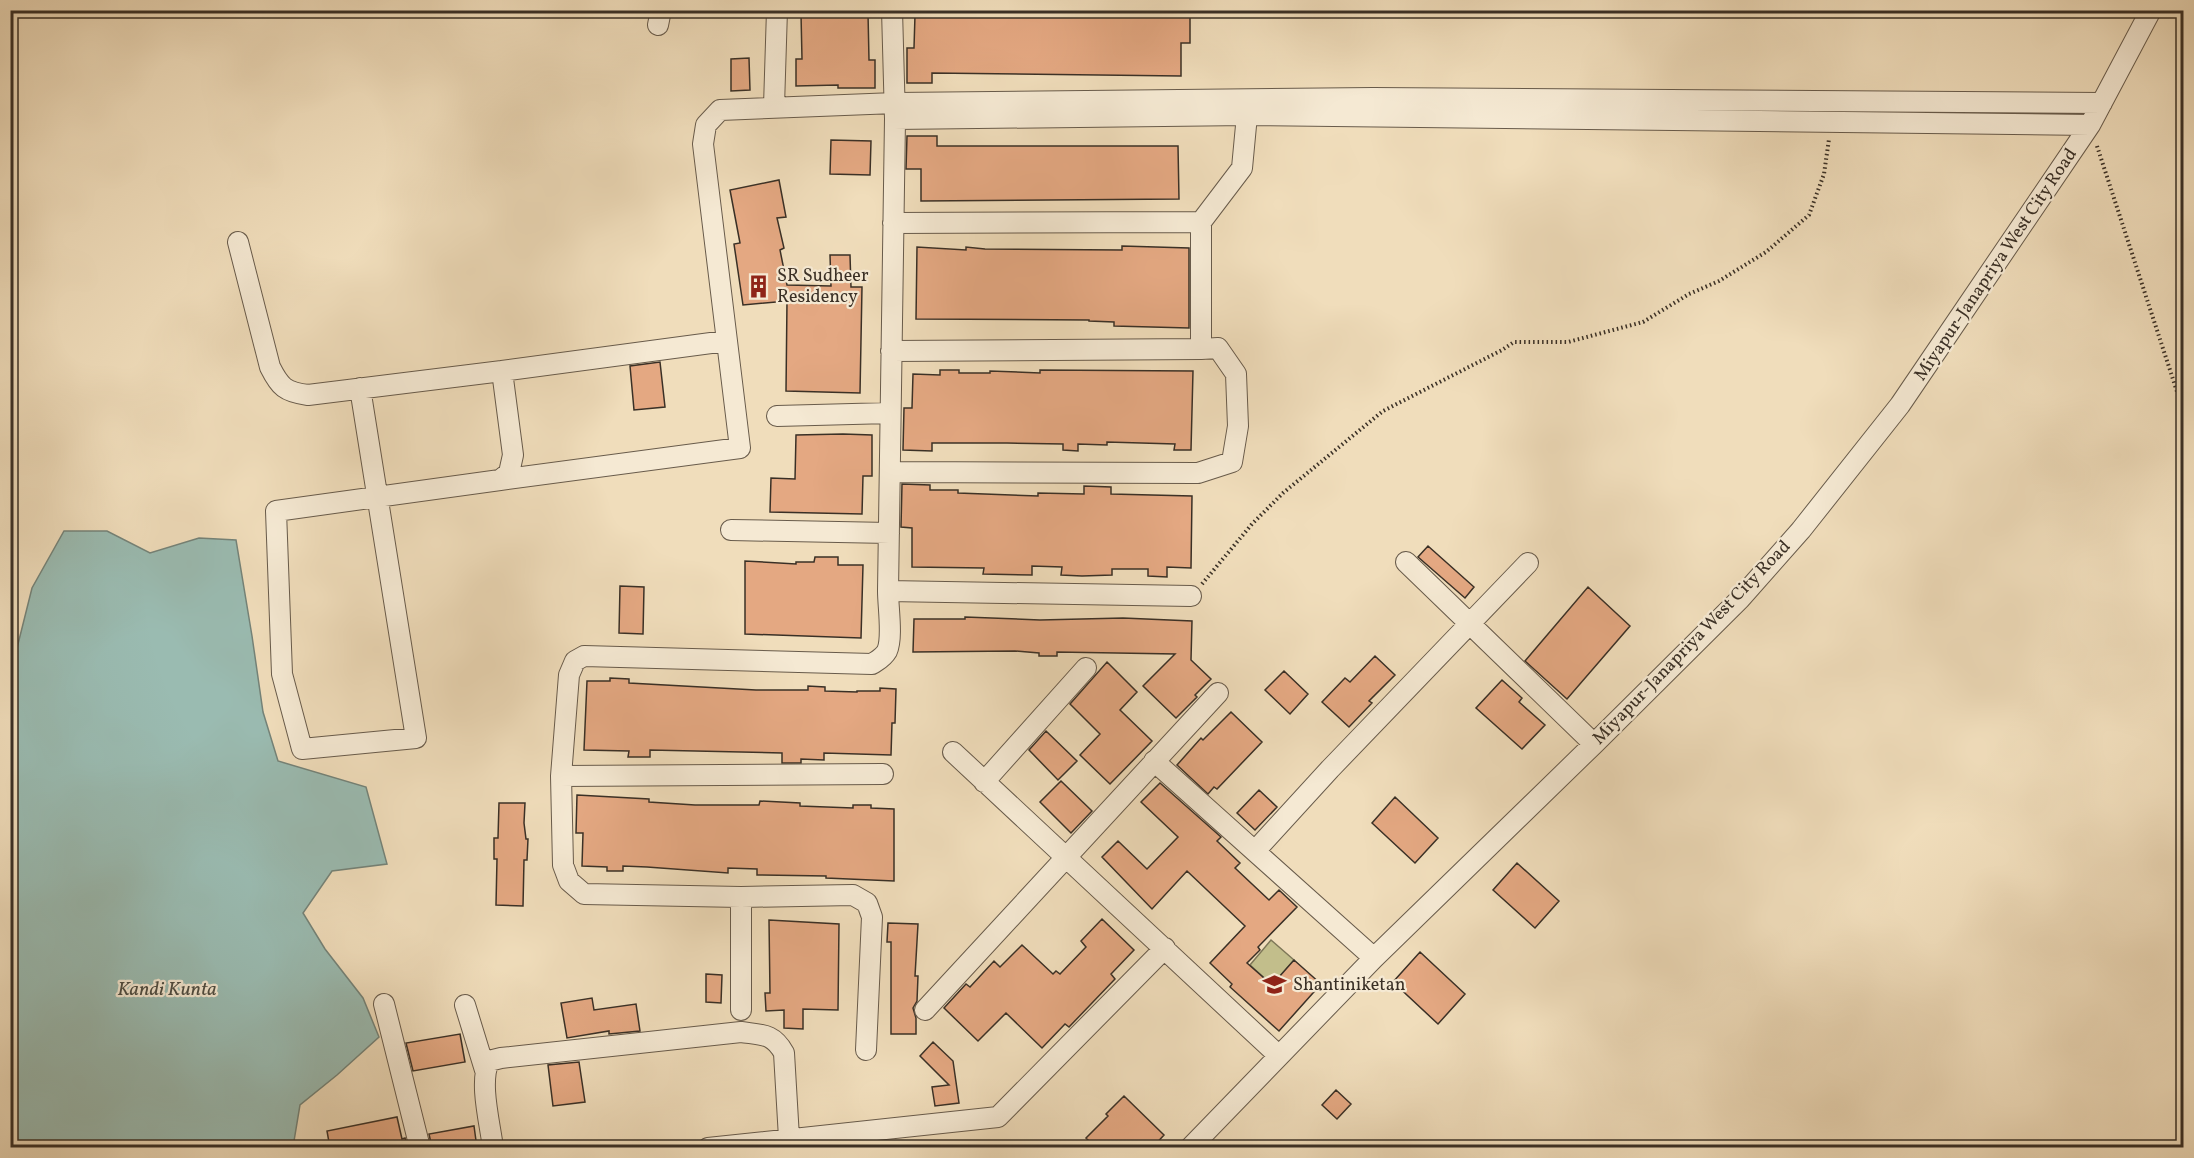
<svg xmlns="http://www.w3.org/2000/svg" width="2194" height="1158" viewBox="0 0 2194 1158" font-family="Vollkorn,serif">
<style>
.green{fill:#c2be8b;stroke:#7e7758;stroke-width:1.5}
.water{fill:#9abbb1;stroke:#748379;stroke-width:1.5}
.building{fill:#e4a882;stroke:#3a3026;stroke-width:1.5}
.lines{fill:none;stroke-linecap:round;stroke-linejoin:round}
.minor-casing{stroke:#685b4b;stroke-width:22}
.path{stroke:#3a3026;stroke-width:4;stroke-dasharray:1.5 3;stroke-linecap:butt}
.minor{stroke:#f5e9d3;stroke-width:20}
.labels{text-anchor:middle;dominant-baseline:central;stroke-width:4.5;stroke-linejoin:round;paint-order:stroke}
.street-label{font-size:18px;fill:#3a3026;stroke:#f5e9d3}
.poi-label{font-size:18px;fill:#3a3026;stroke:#f5e9d3;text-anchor:start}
.water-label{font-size:20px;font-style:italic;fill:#4d4c42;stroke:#f5e9d3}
</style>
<rect width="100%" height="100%" fill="#f0ddbb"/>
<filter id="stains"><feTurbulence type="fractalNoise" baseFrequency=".00333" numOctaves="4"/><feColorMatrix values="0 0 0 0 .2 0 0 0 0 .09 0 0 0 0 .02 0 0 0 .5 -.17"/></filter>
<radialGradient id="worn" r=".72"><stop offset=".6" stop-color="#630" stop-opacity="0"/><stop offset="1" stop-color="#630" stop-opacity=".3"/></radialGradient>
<!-- green -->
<path class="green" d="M1271 940 1294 960 1272 985 1250 965Z"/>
<!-- water -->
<path class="water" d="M64 531H107L150 553 199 538 236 540 252 636 263 712 278 761 366 787 387 864 332 871 303 913 325 949 363 998 379 1037 337 1075 300 1105 293 1147H11V672L32 588Z"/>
<!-- building -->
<path class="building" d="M1168 10H1190V43H1181V76L932 73V83H907V48H914L915 15 1168 13Z
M868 13 869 60H875V88H838V85L796 86V59H802L801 14Z
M749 58 750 90 731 91V59Z
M907 136H937V146H1178L1179 199 921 201V169H906Z
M831 140 871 141 870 175 830 174Z
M779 180 786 217 777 218 784 248 780 250 787 285 831 286 830 255H850L851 287H862L860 393 786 391 787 301 743 305 734 244 740 243 730 190Z
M1122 246 1189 248V328L1114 326V322L1089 321V320L916 319 917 247 966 250V247L985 249 1122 250Z
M660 362 665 407 634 410 630 366Z
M940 370H959V373H990V371L1040 373V370L1193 371 1191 450H1174L1175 444 1107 442V445L1078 444V451L1063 450V444L1007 443H932V451L903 450 904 408H912L913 374 940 375Z
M843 434 872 435V476H863L862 514 770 512 771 478 795 479 796 435Z
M902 484 930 485V490H958V493L1038 496V493L1084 494V486L1111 487V494L1192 496 1191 568 1167 567V577L1148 576V569H1112V575L1082 576 1061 575 1062 567 1032 566V575L983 574 984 568 912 567V528L901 527Z
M1428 546 1474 587 1465 598 1418 557Z
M815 557H838V565H863L861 638 745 634V561L796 564V562H814Z
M620 586 644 587 643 634 619 633Z
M1588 587 1630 626 1567 699 1525 661Z
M965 617 1040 620 1123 618 1192 621 1191 660 1211 679 1195 695 1197 697 1176 718 1143 686 1175 654 1057 652V656H1039V653L1015 651 913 652 914 619H965Z
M1375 656 1395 675 1369 701 1372 703 1349 727 1322 702 1345 678 1350 682Z
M1107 662 1137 692 1120 710 1152 741 1110 784 1080 755 1100 734 1070 704Z
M1284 671 1308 694 1290 714 1265 690Z
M610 678 629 679V683L756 690H808V686L825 687V691L857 692V691H880V688L896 689 895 723H892L891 755 824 753V760L801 759V763H782V753L650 750V757H628L629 751 584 750 587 681H610Z
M1502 680 1522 698 1519 702 1545 725 1522 749 1476 708Z
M1231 712 1262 742 1217 789 1214 787 1208 794 1177 765 1201 738 1203 740Z
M1046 731 1077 761 1058 780 1029 750Z
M1061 781 1092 811 1071 833 1040 802Z
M1160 783 1221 837 1217 841 1240 863 1235 868 1269 900 1279 890 1297 907 1258 947 1260 950 1247 963 1272 985 1294 960 1321 984 1279 1031 1230 987 1232 984 1210 963 1245 926 1187 871 1152 909 1102 857 1118 841 1147 869 1178 837 1141 802Z
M1259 790 1277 807 1255 830 1237 813Z
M577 795 649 799V802L695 805H759L760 801 800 803V806L853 808V805H871V808L894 809V881L826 878V876L757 875V869L728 868V873L647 867 623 866V871H607V867L582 866 583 833H576Z
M1395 797 1438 838 1415 863 1372 823Z
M499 803H525L524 823 526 839H528L527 860H524L523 906 496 905 497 859H494V838H498Z
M1517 863 1559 901 1535 928 1493 890Z
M1102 919 1134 950 1111 974 1115 979 1069 1027 1065 1024 1042 1048 1006 1013 978 1041 944 1008 966 984 970 987 994 961 1000 967 1022 945 1053 974 1056 971 1060 974 1086 947 1081 941Z
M769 920 839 924 838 1010 803 1009V1029L784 1028V1010L766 1011 765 993H770Z
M888 923 918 924 915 976H918L917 1001 913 1008 916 1018V1034H891V942H887Z
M1420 952 1465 994 1438 1024 1393 982Z
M706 974 722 975 721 1003 706 1002Z
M592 998 594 1010 636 1004 640 1031 609 1034V1031L567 1038 561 1003Z
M460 1034 465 1062 413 1071 406 1043Z
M933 1042 953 1061 959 1103 935 1106 932 1087 949 1085 920 1056Z
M579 1062 585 1102 553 1106 548 1065Z
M1336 1090 1351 1104 1337 1119 1322 1105Z
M1124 1096 1164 1135 1152 1148H1096L1086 1138 1108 1116 1106 1114Z
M397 1117 402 1139 405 1138 408 1148H330L327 1131Z
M474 1126 477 1148H432L429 1134Z"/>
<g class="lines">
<defs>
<path id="minor" d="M658 25 661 10
M774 106 777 10
M895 119 1247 115 2090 125
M893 223 1201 222
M238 242 270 367C280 387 285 392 308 395L502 371 726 341
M891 351 1201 349V222L1242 168 1247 115
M360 388 416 738 302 749 282 674 276 511 500 480 509 473 513 455 502 371
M777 416 890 413
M890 472 1198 473 1232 462 1238 426 1236 374 1218 348 1201 349
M500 480 740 448 703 144 706 125 720 110 895 103 1373 98 2102 103
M731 530 889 533
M1406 562 1594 744
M888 591 1191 596
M953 752 1278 1055
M1154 761 1374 958
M561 776 883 774
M984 782 1086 668
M1255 851 1330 769 1528 563
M741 897V1010
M384 1004 420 1148
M465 1005 485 1070
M925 1010 1218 693
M866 1050 872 917 867 903 853 895 741 897 584 894 569 881 563 865 561 776 569 675 575 661 584 656 872 664C878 660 883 658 887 651 893 638 888 607 888 591L895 119 892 10
M493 1148C490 1123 479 1083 489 1061L501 1058 741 1032C762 1035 773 1033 784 1053L789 1138
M708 1148 998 1117 1165 948
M1190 1148 1374 958 1594 744 1740 599 1801 530 1900 405 2090 125 2151 10"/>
</defs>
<!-- minor casing -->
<use href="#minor" class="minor-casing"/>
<!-- path -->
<path class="path" d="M2097 146 2184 413
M1202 584 1252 524 1283 493 1383 411 1502 350 1514 342H1568L1643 322 1689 294 1719 281 1766 252 1809 215 1824 174 1829 139"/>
<!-- minor -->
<use href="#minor" class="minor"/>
</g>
<!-- icons -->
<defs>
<symbol id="building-bare" viewBox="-9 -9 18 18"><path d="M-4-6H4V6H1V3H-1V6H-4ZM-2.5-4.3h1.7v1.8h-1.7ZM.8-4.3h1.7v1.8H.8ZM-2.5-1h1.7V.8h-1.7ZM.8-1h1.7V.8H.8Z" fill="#8f2418" stroke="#f5e9d3" stroke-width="2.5" paint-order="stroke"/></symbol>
<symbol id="school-bare" viewBox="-9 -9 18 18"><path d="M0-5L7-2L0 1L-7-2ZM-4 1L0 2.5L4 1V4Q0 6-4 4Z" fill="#8f2418" stroke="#f5e9d3" stroke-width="2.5" paint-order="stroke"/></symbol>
</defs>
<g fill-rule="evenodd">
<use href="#building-bare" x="742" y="270" width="33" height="33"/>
<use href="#school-bare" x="1258" y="968" width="33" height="33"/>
</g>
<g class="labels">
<!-- street labels -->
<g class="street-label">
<text transform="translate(1996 265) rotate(-56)">Miyapur-Janapriya West City Road</text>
<text transform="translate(1692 643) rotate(-46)">Miyapur-Janapriya West City Road</text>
</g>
<!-- poi labels -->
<g class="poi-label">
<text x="777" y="276">SR Sudheer<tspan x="777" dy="21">Residency</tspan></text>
<text x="1293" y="985">Shantiniketan</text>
</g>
<!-- water labels -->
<g class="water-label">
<text x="167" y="990">Kandi Kunta</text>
</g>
</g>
<!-- margin -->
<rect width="2194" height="1158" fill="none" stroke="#f0ddbb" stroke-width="36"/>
<rect x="12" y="12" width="2170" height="1134" fill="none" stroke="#3a3026" stroke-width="3"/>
<rect x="18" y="18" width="2158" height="1122" fill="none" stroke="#3a3026" stroke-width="1.5"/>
<rect width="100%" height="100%" filter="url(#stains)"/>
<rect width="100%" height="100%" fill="url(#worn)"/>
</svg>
